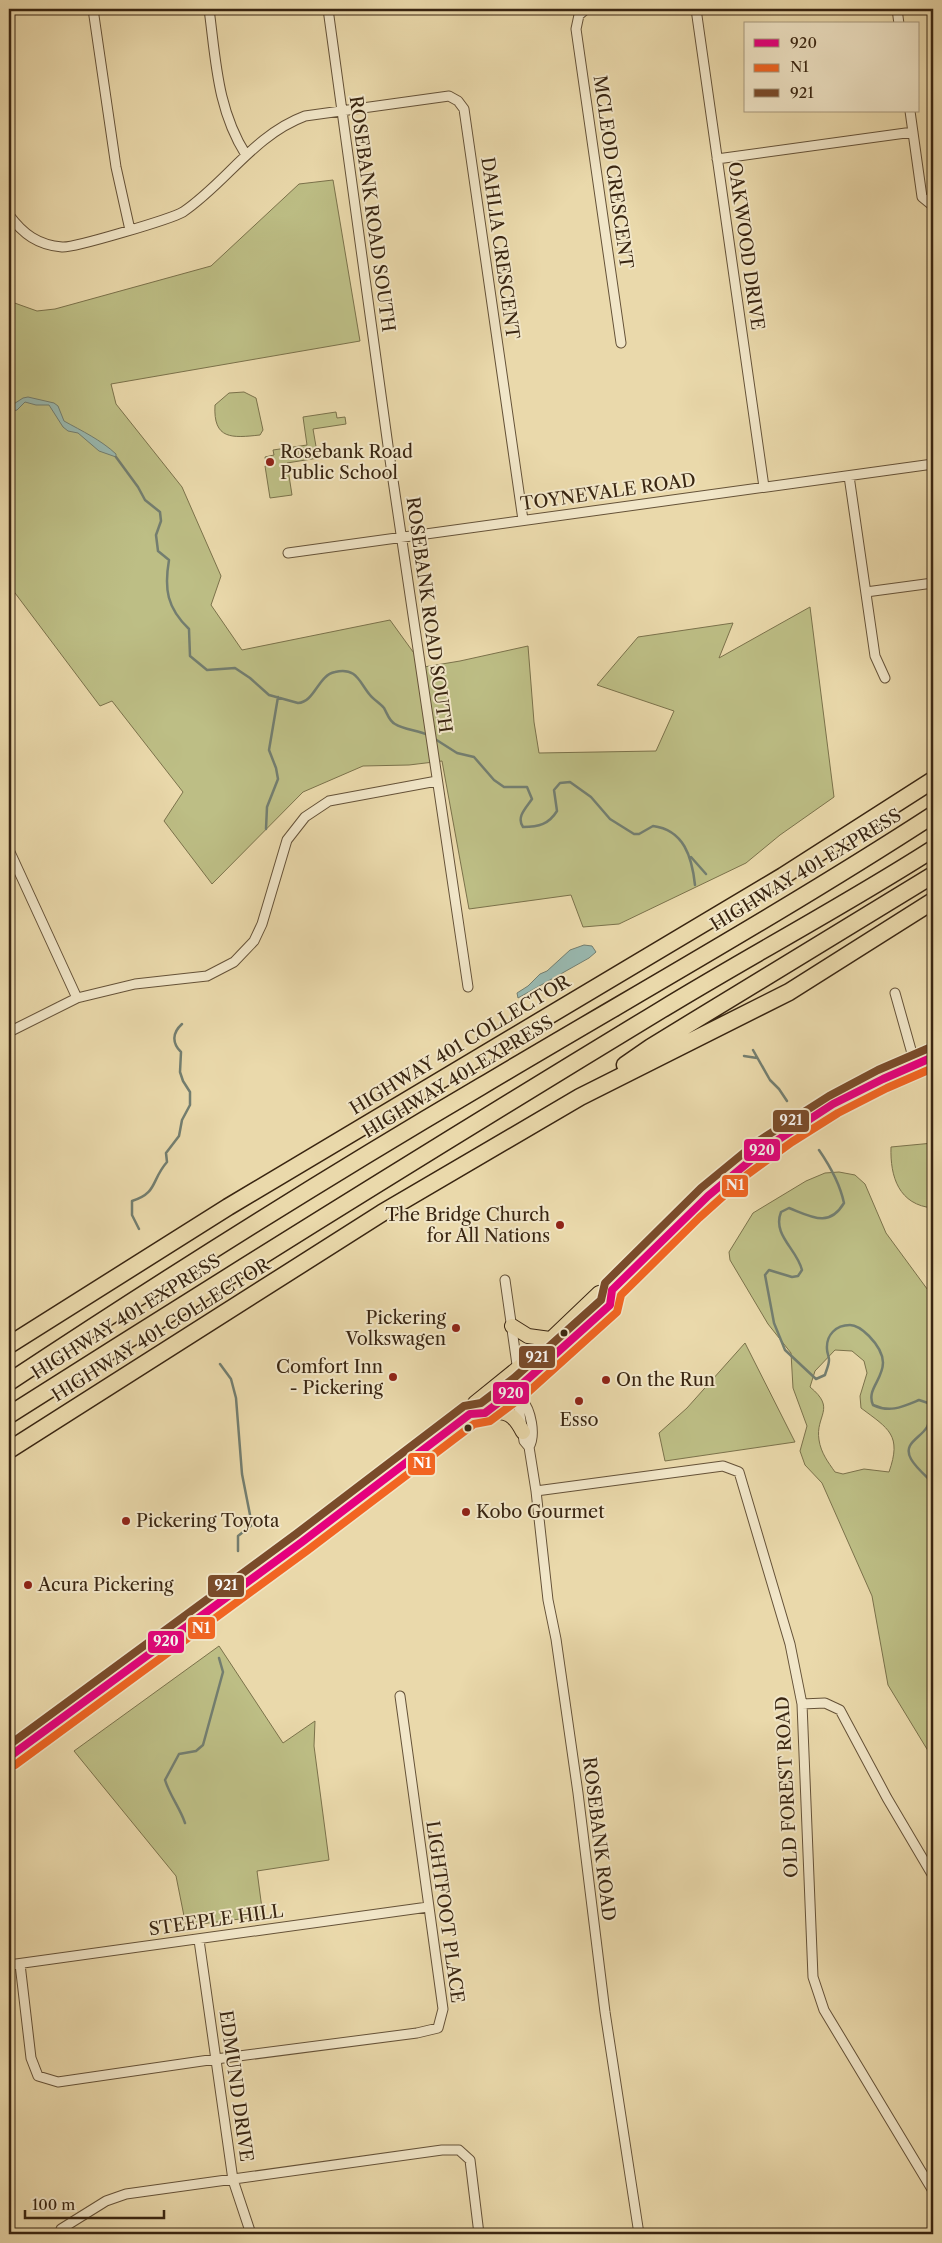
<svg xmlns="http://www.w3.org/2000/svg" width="942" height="2243" viewBox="0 0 942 2243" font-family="'Libre Caslon Text',serif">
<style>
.green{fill:#bdbe85;stroke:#7b724b;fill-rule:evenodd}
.water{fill:#99b9b0;stroke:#737e70}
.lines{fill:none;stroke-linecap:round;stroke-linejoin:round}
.stream{stroke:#737e70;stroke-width:2.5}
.street-casing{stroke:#655238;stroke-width:11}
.primary-casing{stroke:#392511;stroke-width:16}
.highway-casing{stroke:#392511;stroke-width:19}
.street{stroke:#f1e6c8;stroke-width:9}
.primary{stroke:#ead9ab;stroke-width:14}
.highway{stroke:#ead9ab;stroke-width:16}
.bus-1-casing{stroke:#f1e6c8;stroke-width:11}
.bus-2-casing{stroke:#f1e6c8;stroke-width:11}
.bus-3-casing{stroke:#f1e6c8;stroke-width:11}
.bus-1{stroke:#e5007d;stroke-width:8}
.bus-2{stroke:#f26522;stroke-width:8}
.bus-3{stroke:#7a4b2a;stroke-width:8}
.poi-dot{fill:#8f2418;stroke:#f1e6c8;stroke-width:2}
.bus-dot{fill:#392511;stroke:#f1e6c8;stroke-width:2}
.labels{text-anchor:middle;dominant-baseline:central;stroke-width:4;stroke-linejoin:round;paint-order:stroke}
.street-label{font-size:18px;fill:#392511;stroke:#f1e6c8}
.poi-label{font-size:18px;fill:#392511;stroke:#f1e6c8;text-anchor:start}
.line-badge{stroke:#f1e6c8;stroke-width:2}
.badge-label{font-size:14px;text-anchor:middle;font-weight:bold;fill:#fff}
</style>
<rect width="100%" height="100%" fill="#ead9ab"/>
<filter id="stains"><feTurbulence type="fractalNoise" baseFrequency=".004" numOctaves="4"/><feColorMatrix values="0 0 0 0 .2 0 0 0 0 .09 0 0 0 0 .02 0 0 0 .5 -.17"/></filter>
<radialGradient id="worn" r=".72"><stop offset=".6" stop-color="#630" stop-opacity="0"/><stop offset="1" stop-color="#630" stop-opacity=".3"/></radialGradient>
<!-- green -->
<path class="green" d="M333 180 360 341 111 384 116 404 182 487 221 576 211 605 242 650 390 620 424 667 460 661 528 646 534 722 539 753 656 751 674 711 597 685 638 637 733 623 719 658 810 607 834 797 780 835 746 863 619 924 583 927 571 895 469 909 442 761 409 765 363 766 303 792 212 884 164 821 183 792 112 701 100 706 9 585V301L37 311 55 309 211 266 299 184Z
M244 392 256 398 263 430 260 435C232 438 213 440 215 405L229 393Z
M336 412 337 418 345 417 346 424 313 429 318 458 287 463 292 495 270 498 265 466 274 465V462L266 463 265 457 274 455 273 450 307 445 303 417Z
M933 1143V1208C899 1205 890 1177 891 1147Z
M839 1172 855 1175 865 1184 886 1233 933 1297V1759L888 1685 872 1596 822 1483 805 1465 800 1451 807 1426 793 1388 791 1353 768 1324 730 1260 729 1252 753 1213 806 1181 825 1173ZM835 1350 852 1351 864 1361 867 1373 860 1396 861 1408C889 1429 902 1435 889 1472L864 1469 843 1474 835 1472C828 1462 821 1453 819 1440 815 1415 837 1409 810 1387L815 1371Z
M745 1343 795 1442 665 1461 659 1433 687 1408Z
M219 1646 283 1743 315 1721 314 1746 329 1860 257 1871 263 1916 186 1926 176 1876 74 1751Z"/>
<!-- water -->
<path class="water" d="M28 397 54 403 58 406 64 421C82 431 101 440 116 454V457L99 451 78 433 68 431 63 427 49 405H36L25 402 17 410 9 412V407L23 398Z
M584 945 592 946 596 952 589 958 518 998 517 993 528 986 540 974 547 971 570 950Z"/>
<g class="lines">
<!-- stream -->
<path class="stream" d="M116 457 138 487 145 500 160 512 161 521 156 535 158 551 169 560C164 589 167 608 189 629L190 656 207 670 235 668 250 678 269 695 298 703C315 702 318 675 335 672 357 667 359 682 370 695 374 700 380 703 384 708 387 713 389 721 395 724 404 730 418 730 428 735
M435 739 457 753 474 757 494 780 504 787H527L532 799C526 808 516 817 523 827 539 827 549 824 557 811L554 790 560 783 570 782 591 797 610 819 634 834H639L653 826C684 830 692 857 695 885
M266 829 267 807 278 779 276 768 269 750 278 697
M691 857 706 874
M753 1050 770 1080 779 1089 787 1101
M744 1056 757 1058
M819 1150C830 1166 840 1184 844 1203 829 1228 812 1217 789 1208L781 1212C772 1235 797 1249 802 1270L798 1276 792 1277 769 1270 765 1275 774 1323 785 1350 816 1379 825 1375C826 1371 829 1365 829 1360 829 1356 827 1353 827 1349 826 1335 836 1325 850 1325 857 1325 864 1331 869 1336 903 1371 863 1383 873 1405 890 1413 902 1407 919 1400L928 1403C929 1411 931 1420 927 1427 921 1438 902 1443 911 1459 916 1468 926 1476 933 1483
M139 1229 132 1215V1201C158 1193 151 1180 167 1162L166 1153 179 1136 182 1120 190 1105V1092L183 1081 180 1072 181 1052C172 1043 172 1033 182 1024
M220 1364 231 1379 236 1398 242 1474 252 1525 238 1536V1551
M185 1823C180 1808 170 1796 165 1780L179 1754 196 1751 203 1745 223 1672 219 1658"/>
<defs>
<path id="street" d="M93 9 116 167 130 230
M209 9C216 61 217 109 246 155
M328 9 389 453 468 987
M586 9 579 15 576 29 621 343
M696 9 764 487
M897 9 899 24
M910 111 922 197 933 206
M717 159 913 132
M9 215C23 234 38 245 62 247 74 248 171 219 183 212 226 183 254 135 305 116L449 96 458 101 464 109 523 520
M849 476 875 656 885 678
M288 553 933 464
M866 592 933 583
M9 850 77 998
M895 993 915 1064
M9 1032 77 998 135 984 207 976 234 962 254 941 262 924 287 840 305 817 329 801 437 781
M505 1280 522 1400 519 1408 524 1441 529 1447 536 1491 548 1600 556 1639 578 1793 605 2012 639 2234
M522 1400C531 1410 536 1435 529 1447
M536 1491 723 1466 739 1472 790 1644 802 1704 813 1977 824 2010 933 2191
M802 1704 825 1703 840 1710 887 1798 933 1876
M199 1940 233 2180 251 2234
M20 1964 31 2058 38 2076 58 2082 216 2059 417 2033 438 2028 443 2009 400 1696
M9 1965 428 1907
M61 2229 106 2201 126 2194 442 2150H459L470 2160 479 2234"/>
<path id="primary" d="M512 1326 528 1336 550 1339
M488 1411C508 1412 513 1413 523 1432
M470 1414 485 1413 520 1386 610 1305 612 1290
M9 1757 302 1542 470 1414 475 1403 533 1356 599 1293 612 1290C655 1248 696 1204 742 1166 798 1121 866 1083 933 1057"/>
<path id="highway" d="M625 1065 651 1047 933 875
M9 1345 228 1207 783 876 933 780
M9 1382C163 1280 320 1181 480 1087 631 997 785 911 933 815
M9 1415C225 1278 442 1143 661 1010 751 955 844 906 933 849
M9 1450 382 1213 580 1097 789 992 933 901"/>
</defs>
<!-- street casing -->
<use href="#street" class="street-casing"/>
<!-- primary casing -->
<use href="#primary" class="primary-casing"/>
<!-- highway casing -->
<use href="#highway" class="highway-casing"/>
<!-- street -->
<use href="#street" class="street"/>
<!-- primary -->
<use href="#primary" class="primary"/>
<!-- highway -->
<use href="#highway" class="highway"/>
<defs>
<path id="bus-1" d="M9 1757 302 1542 470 1414 485 1413 520 1386 610 1305 612 1290 708 1196 764 1149 833 1104 883 1079 933 1057"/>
<path id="bus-2" d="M15 1765 308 1550 474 1424 490 1421 526 1394 617 1312 621 1295 699 1218 748 1174 792 1142 838 1113 887 1088 933 1068"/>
<path id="bus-3" d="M9 1745 296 1534 464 1406 481 1403 514 1378 601 1300 605 1283 701 1188 757 1142 829 1096 878 1070 929 1048"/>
</defs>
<!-- bus-1 casing -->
<use href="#bus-1" class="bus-1-casing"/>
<!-- bus-2 casing -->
<use href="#bus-2" class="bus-2-casing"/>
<!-- bus-3 casing -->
<use href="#bus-3" class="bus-3-casing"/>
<!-- bus-1 -->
<use href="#bus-1" class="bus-1"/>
<!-- bus-2 -->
<use href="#bus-2" class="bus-2"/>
<!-- bus-3 -->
<use href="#bus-3" class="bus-3"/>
</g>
<!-- markers -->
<g class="poi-dot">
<circle cx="270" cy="462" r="5"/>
<circle cx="560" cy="1225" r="5"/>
<circle cx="456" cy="1328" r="5"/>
<circle cx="393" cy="1377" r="5"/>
<circle cx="606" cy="1380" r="5"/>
<circle cx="579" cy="1401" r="5"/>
<circle cx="466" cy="1512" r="5"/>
<circle cx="126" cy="1521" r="5"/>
<circle cx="28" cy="1585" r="5"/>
</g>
<g class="bus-dot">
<circle cx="564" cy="1333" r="4.5"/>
<circle cx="468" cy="1428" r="4.5"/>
</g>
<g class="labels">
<!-- street labels -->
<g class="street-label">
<text transform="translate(613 172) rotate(82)">MCLEOD CRESCENT</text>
<text transform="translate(372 214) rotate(82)">ROSEBANK ROAD SOUTH</text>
<text transform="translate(746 246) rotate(82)">OAKWOOD DRIVE</text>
<text transform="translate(500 248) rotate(82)">DAHLIA CRESCENT</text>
<text transform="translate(608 492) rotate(-8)">TOYNEVALE ROAD</text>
<text transform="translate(429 615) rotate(82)">ROSEBANK ROAD SOUTH</text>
<text transform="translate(806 870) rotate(-31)">HIGHWAY 401 EXPRESS</text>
<text transform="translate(460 1045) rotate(-31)">HIGHWAY 401 COLLECTOR</text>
<text transform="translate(458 1077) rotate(-31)">HIGHWAY 401 EXPRESS</text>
<text transform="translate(126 1317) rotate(-32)">HIGHWAY 401 EXPRESS</text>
<text transform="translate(161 1330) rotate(-32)">HIGHWAY 401 COLLECTOR</text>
<text transform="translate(787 1787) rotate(-93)">OLD FOREST ROAD</text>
<text transform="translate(599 1839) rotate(83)">ROSEBANK ROAD</text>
<text transform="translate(445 1912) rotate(82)">LIGHTFOOT PLACE</text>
<text transform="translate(216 1920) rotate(-8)">STEEPLE HILL</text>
<text transform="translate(236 2086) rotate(82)">EDMUND DRIVE</text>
</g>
<!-- poi labels -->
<g class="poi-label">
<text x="280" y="452">Rosebank Road<tspan x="280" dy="21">Public School</tspan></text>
<text x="550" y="1215" text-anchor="end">The Bridge Church<tspan x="550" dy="21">for All Nations</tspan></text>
<text x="446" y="1318" text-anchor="end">Pickering<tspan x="446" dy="21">Volkswagen</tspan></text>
<text x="383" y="1367" text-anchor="end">Comfort Inn<tspan x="383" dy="21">- Pickering</tspan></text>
<text x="616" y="1380">On the Run</text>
<text x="579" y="1420" text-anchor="middle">Esso</text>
<text x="476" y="1512">Kobo Gourmet</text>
<text x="136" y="1521">Pickering Toyota</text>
<text x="38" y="1585">Acura Pickering</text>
</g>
</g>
<g class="line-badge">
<rect x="772" y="1109" width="38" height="24" rx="5" fill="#7a4b2a"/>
<rect x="743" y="1138" width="38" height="24" rx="5" fill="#e5007d"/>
<rect x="721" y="1174" width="28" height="24" rx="5" fill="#f26522"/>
<rect x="518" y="1345" width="38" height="24" rx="5" fill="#7a4b2a"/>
<rect x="492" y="1381" width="38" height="24" rx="5" fill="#e5007d"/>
<rect x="407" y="1452" width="29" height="24" rx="5" fill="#f26522"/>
<rect x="207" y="1574" width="38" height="24" rx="5" fill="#7a4b2a"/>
<rect x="187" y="1616" width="29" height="24" rx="5" fill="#f26522"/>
<rect x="147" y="1630" width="38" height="24" rx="5" fill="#e5007d"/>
</g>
<g class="badge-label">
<text x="791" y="1125">921</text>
<text x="762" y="1155">920</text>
<text x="735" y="1190">N1</text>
<text x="537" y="1362">921</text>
<text x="511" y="1398">920</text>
<text x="422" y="1468">N1</text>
<text x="226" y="1590">921</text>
<text x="201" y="1633">N1</text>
<text x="166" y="1646">920</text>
</g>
<!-- margin -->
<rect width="942" height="2243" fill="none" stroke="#ead9ab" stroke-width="30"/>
<rect x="10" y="10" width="922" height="2223" fill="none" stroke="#392511" stroke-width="2.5"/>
<rect x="15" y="15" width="912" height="2213" fill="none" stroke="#392511"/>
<!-- legend -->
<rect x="744" y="22" width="175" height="90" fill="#f1e6c8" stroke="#a7997f"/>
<rect x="754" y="39" width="25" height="8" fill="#e5007d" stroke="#a7997f"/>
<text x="790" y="48" font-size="15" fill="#392511">920</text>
<rect x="754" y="64" width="25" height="8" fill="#f26522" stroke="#a7997f"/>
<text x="790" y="72" font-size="15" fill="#392511">N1</text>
<rect x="754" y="89" width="25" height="8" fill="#7a4b2a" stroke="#a7997f"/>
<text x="790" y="98" font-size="15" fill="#392511">921</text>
<!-- scale -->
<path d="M25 2210v8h139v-8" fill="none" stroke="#392511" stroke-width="2.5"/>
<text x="32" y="2210" font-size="15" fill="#392511" stroke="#f1e6c8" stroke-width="4" paint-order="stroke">100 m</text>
<rect width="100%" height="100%" filter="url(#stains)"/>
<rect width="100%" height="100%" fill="url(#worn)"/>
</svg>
